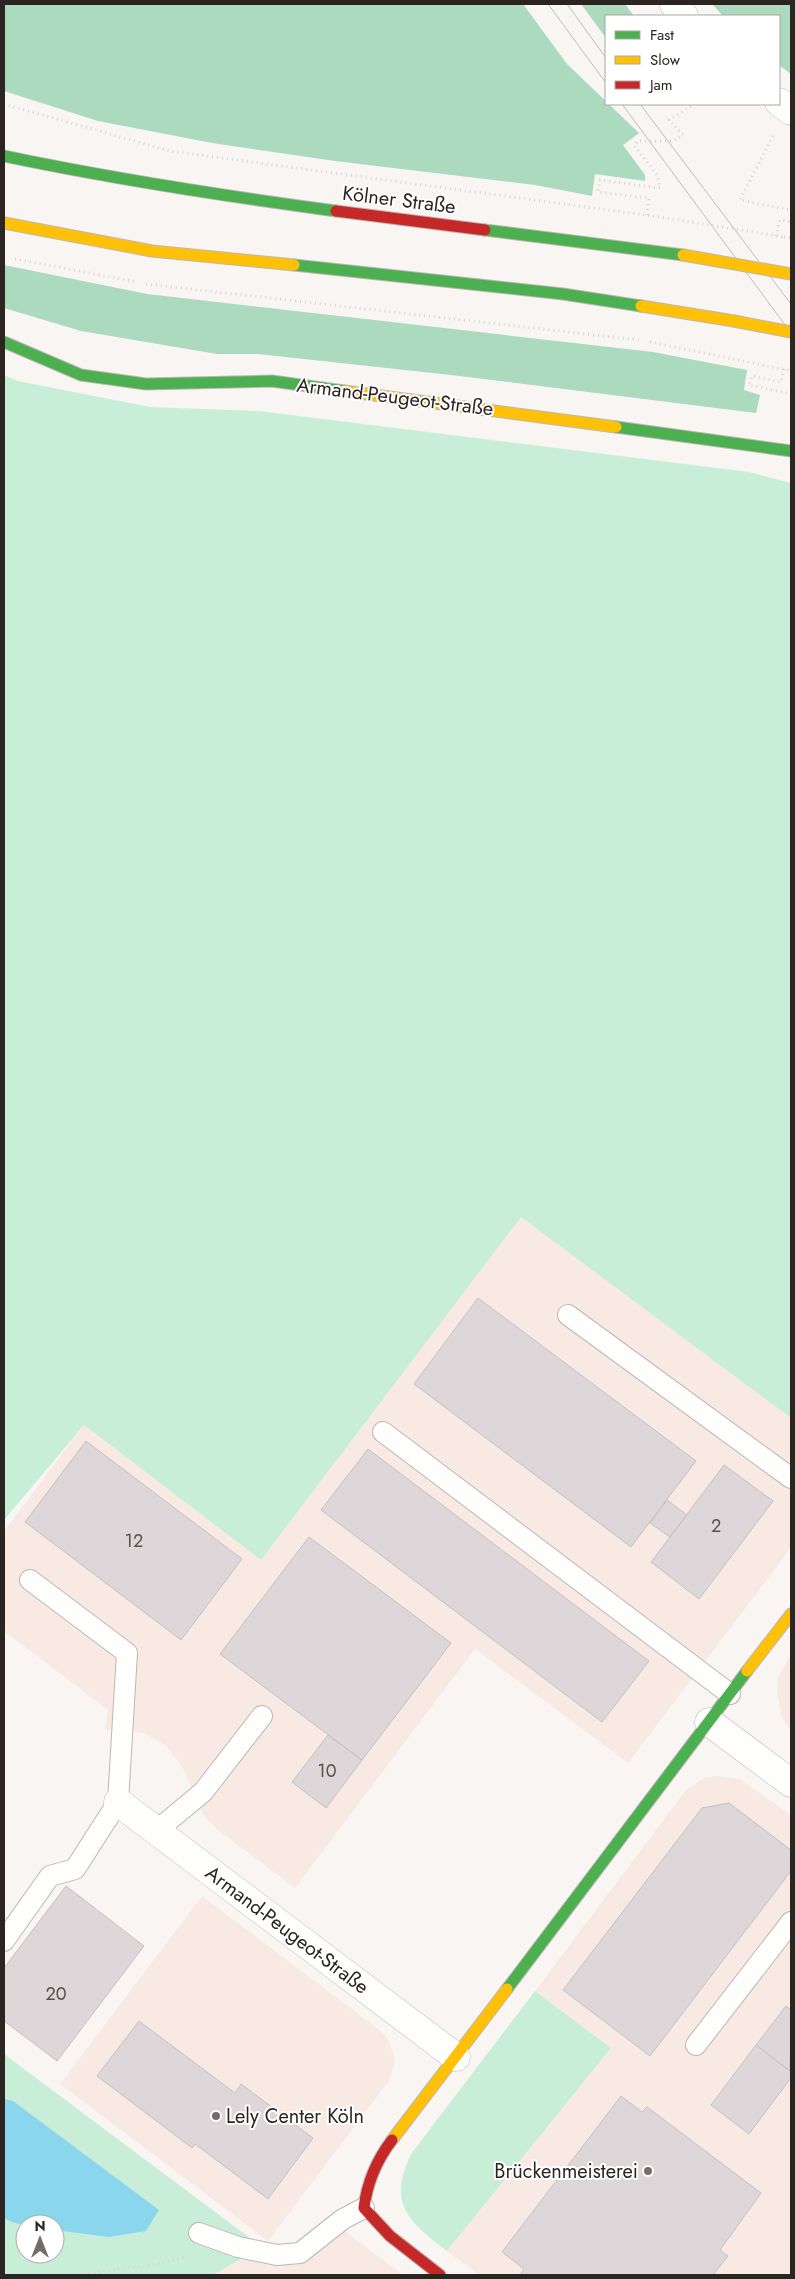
<svg xmlns="http://www.w3.org/2000/svg" width="795" height="2279" viewBox="0 0 795 2279" font-family="Jost,sans-serif">
<style>
.built{fill:#f8eae3}
.green{fill:#c9eed7;fill-rule:evenodd}
.forest{fill:#abdabf}
.water{fill:#8ad7ed}
.building{fill:#ddd7d9;stroke:#c5c0c1}
.lines{fill:none;stroke-linecap:round;stroke-linejoin:round}
.lane-casing{stroke:#bcb7b5;stroke-width:22}
.street-casing{stroke:#bcb7b5;stroke-width:29}
.fast-casing{stroke:#bcb7b5;stroke-width:13}
.slow-casing{stroke:#bcb7b5;stroke-width:13}
.jam-casing{stroke:#bcb7b5;stroke-width:13}
.path{stroke:#d5d4d3;stroke-width:3;stroke-dasharray:1 4;stroke-linecap:butt}
.lane{stroke:#fefefd;stroke-width:20}
.street{stroke:#fefefd;stroke-width:28}
.fast{stroke:#4caf50;stroke-width:11}
.slow{stroke:#ffc107;stroke-width:11}
.jam{stroke:#c62828;stroke-width:11}
.tram{stroke:#bfbebd;stroke-width:1}
.slow-bridge-casing{stroke:#bcb7b5;stroke-width:13;stroke-linecap:butt}
.path-bridge{stroke:#d5d4d3;stroke-width:3;stroke-dasharray:1 4;stroke-linecap:butt}
.slow-bridge{stroke:#ffc107;stroke-width:11}
.poi-dot{fill:#736d6a;stroke:#fff;stroke-width:2}
.labels{text-anchor:middle;dominant-baseline:central;stroke-width:4;stroke-linejoin:round;paint-order:stroke}
.number-label{font-size:18px;fill:#58514e}
.street-label{font-size:20px;fill:#2b2420;stroke:#fff}
.poi-label{font-size:20px;fill:#2b2420;stroke:#fff;text-anchor:start}
</style>
<rect width="100%" height="100%" fill="#f9f5f3"/>
<!-- built -->
<path class="built" d="M521 1216 791 1418V1548L628 1763 475 1649 295 1888 219 1831 203 1814 182 1766 165 1745 144 1733 117 1729 105 1730 108 1710 4 1631V1531L84 1425 261 1560Z
M791 1654V1731L782 1718 777 1691 778 1678Z
M717 1776 740 1779 791 1815V2275H479L447 2251 611 2048 535 1991 686 1790 704 1778Z
M202 1896 381 2031 388 2039 394 2056V2066L388 2082 268 2241 60 2084Z
M338 2226 403 2275H213L245 2258 296 2265 303 2263 316 2255Z"/>
<!-- green -->
<path class="green" d="M4 375 18 381 150 407 259 411 749 472 791 483V1418L521 1217 261 1560 84 1425 4 1520Z
M535 1991 611 2048 447 2251C409 2222 387 2204 411 2154Z
M4 2054 262 2247 213 2275H4ZM25 2224H55V2254H25Z"/>
<!-- forest -->
<path class="forest" d="M4 4H523L567 64 639 133 623 145 645 175V181L595 174 592 196 535 185 335 161 212 143 98 121 4 91Z
M581 4H625L634 16H606V38Z
M712 4H791V74L779 65V16H723Z
M4 265 147 294 653 352 747 370 744 390 760 395 756 413 451 375 258 354H217L81 331 4 308Z"/>
<!-- water -->
<path class="water" d="M4 2099 13 2101 159 2210 146 2231 109 2237 55 2230V2224C36 2224 20 2228 4 2218Z"/>
<!-- building -->
<path class="building" d="M478 1298 696 1461 631 1547 414 1384Z
M86 1441 242 1559 181 1640 25 1522Z
M368 1449 649 1661 602 1722 321 1510Z
M724 1465 773 1501 699 1599 651 1562Z
M667 1500 687 1515 670 1537 650 1523Z
M309 1537 451 1643 362 1760 220 1654Z
M328 1735 362 1760 326 1808 292 1782Z
M729 1803 791 1850V1871L650 2056 563 1990 702 1808Z
M66 1886 144 1946 57 2061 4 2021V1968Z
M786 2006 791 2010 790 2071 756 2045Z
M139 2021 235 2093 241 2084 313 2138 268 2199 195 2144 192 2148 97 2076Z
M756 2045 791 2072V2078L749 2134 711 2105Z
M621 2096 642 2112 647 2107 761 2193 720 2250 728 2256 713 2275H520L524 2269 502 2252Z"/>
<g class="lines">
<defs>
<path id="lane" d="M568 1315 791 1478
M383 1432 730 1694
M156 1831 203 1792 262 1716
M4 1941 50 1876 75 1869 118 1802 127 1653 30 1580
M696 2045 791 1922
M199 2233 238 2247 277 2255 300 2253 343 2219 364 2208"/>
<path id="street" d="M674 4 684 16
M779 102 791 111
M709 1722 791 1783
M118 1802 456 2057"/>
<path id="fast" d="M4 156C114 179 224 196 336 211
M485 230 683 255
M294 265 563 294 641 306
M4 342 81 375 146 384 272 381 344 391
M616 427 791 451
M507 1989 747 1671"/>
<path id="slow" d="M4 223 152 251 294 265
M641 306 734 321
M344 391 616 427
M747 1671 791 1614
M392 2140 507 1989"/>
<path id="jam" d="M336 211 485 230
M392 2140C376 2161 367 2183 364 2208L390 2236 440 2275"/>
</defs>
<!-- lane casing -->
<use href="#lane" class="lane-casing"/>
<!-- street casing -->
<use href="#street" class="street-casing"/>
<!-- fast casing -->
<use href="#fast" class="fast-casing"/>
<!-- slow casing -->
<use href="#slow" class="slow-casing"/>
<!-- jam casing -->
<use href="#jam" class="jam-casing"/>
<!-- path -->
<path class="path" d="M4 104 170 151 653 216
M773 136 740 200 791 210
M647 215 649 198 598 192 600 180 660 188 657 175 634 145 638 141H673L683 135 669 120 694 104
M776 236 780 220 791 222
M784 237 791 238
M15 259 137 282
M146 284 639 340
M650 342 791 371
M784 369 781 382 752 376 749 385 791 394
M4 2219V2218
M84 2275 123 2268 147 2266 187 2257"/>
<!-- lane -->
<use href="#lane" class="lane"/>
<!-- street -->
<use href="#street" class="street"/>
<!-- fast -->
<use href="#fast" class="fast"/>
<!-- slow -->
<use href="#slow" class="slow"/>
<!-- jam -->
<use href="#jam" class="jam"/>
<!-- tram -->
<path class="tram" d="M548 4 606 83
M567 4 606 58
M622 104 791 333
M640 104 791 304"/>
<defs>
<path id="slow-bridge" d="M683 255 791 274
M734 321 791 332"/>
</defs>
<!-- slow-bridge casing -->
<use href="#slow-bridge" class="slow-bridge-casing"/>
<!-- path-bridge -->
<path class="path-bridge" d="M653 216 784 237"/>
<!-- slow-bridge -->
<use href="#slow-bridge" class="slow-bridge"/>
</g>
<!-- markers -->
<g class="poi-dot">
<circle cx="216" cy="2116" r="5"/>
<circle cx="648" cy="2171" r="5"/>
</g>
<g class="labels">
<!-- number labels -->
<g class="number-label">
<text x="716" y="1526">2</text>
<text x="134" y="1541">12</text>
<text x="327" y="1771">10</text>
<text x="56" y="1994">20</text>
</g>
<!-- street labels -->
<g class="street-label">
<text transform="translate(399 200) rotate(7)">Kölner Straße</text>
<text transform="translate(395 397) rotate(7)">Armand-Peugeot-Straße</text>
<text transform="translate(287 1930) rotate(37)">Armand-Peugeot-Straße</text>
</g>
<!-- poi labels -->
<g class="poi-label">
<text x="226" y="2116">Lely Center Köln</text>
<text x="638" y="2171" text-anchor="end">Brückenmeisterei</text>
</g>
</g>
<!-- border -->
<rect width="795" height="2279" fill="none" stroke="#2b2420" stroke-width="10"/>
<!-- legend -->
<rect x="605" y="15" width="175" height="90" fill="#ffffff" stroke="#aaa7a6"/>
<rect x="615" y="31" width="25" height="8" fill="#4caf50" stroke="#aaa7a6"/>
<text x="650" y="40" font-size="15" fill="#2b2420">Fast</text>
<rect x="615" y="56" width="25" height="8" fill="#ffc107" stroke="#aaa7a6"/>
<text x="650" y="65" font-size="15" fill="#2b2420">Slow</text>
<rect x="615" y="81" width="25" height="8" fill="#c62828" stroke="#aaa7a6"/>
<text x="650" y="90" font-size="15" fill="#2b2420">Jam</text>
<!-- north arrow -->
<g transform="translate(40 2239)"><circle r="24" fill="#ffffff" stroke="#aaa7a6"/>
<path d="M0-4L9 19L0 12L-9 19Z" fill="#736d6a"/>
<text y="-8" font-size="14" font-weight="bold" text-anchor="middle" fill="#2b2420">N</text>
</g>
</svg>
